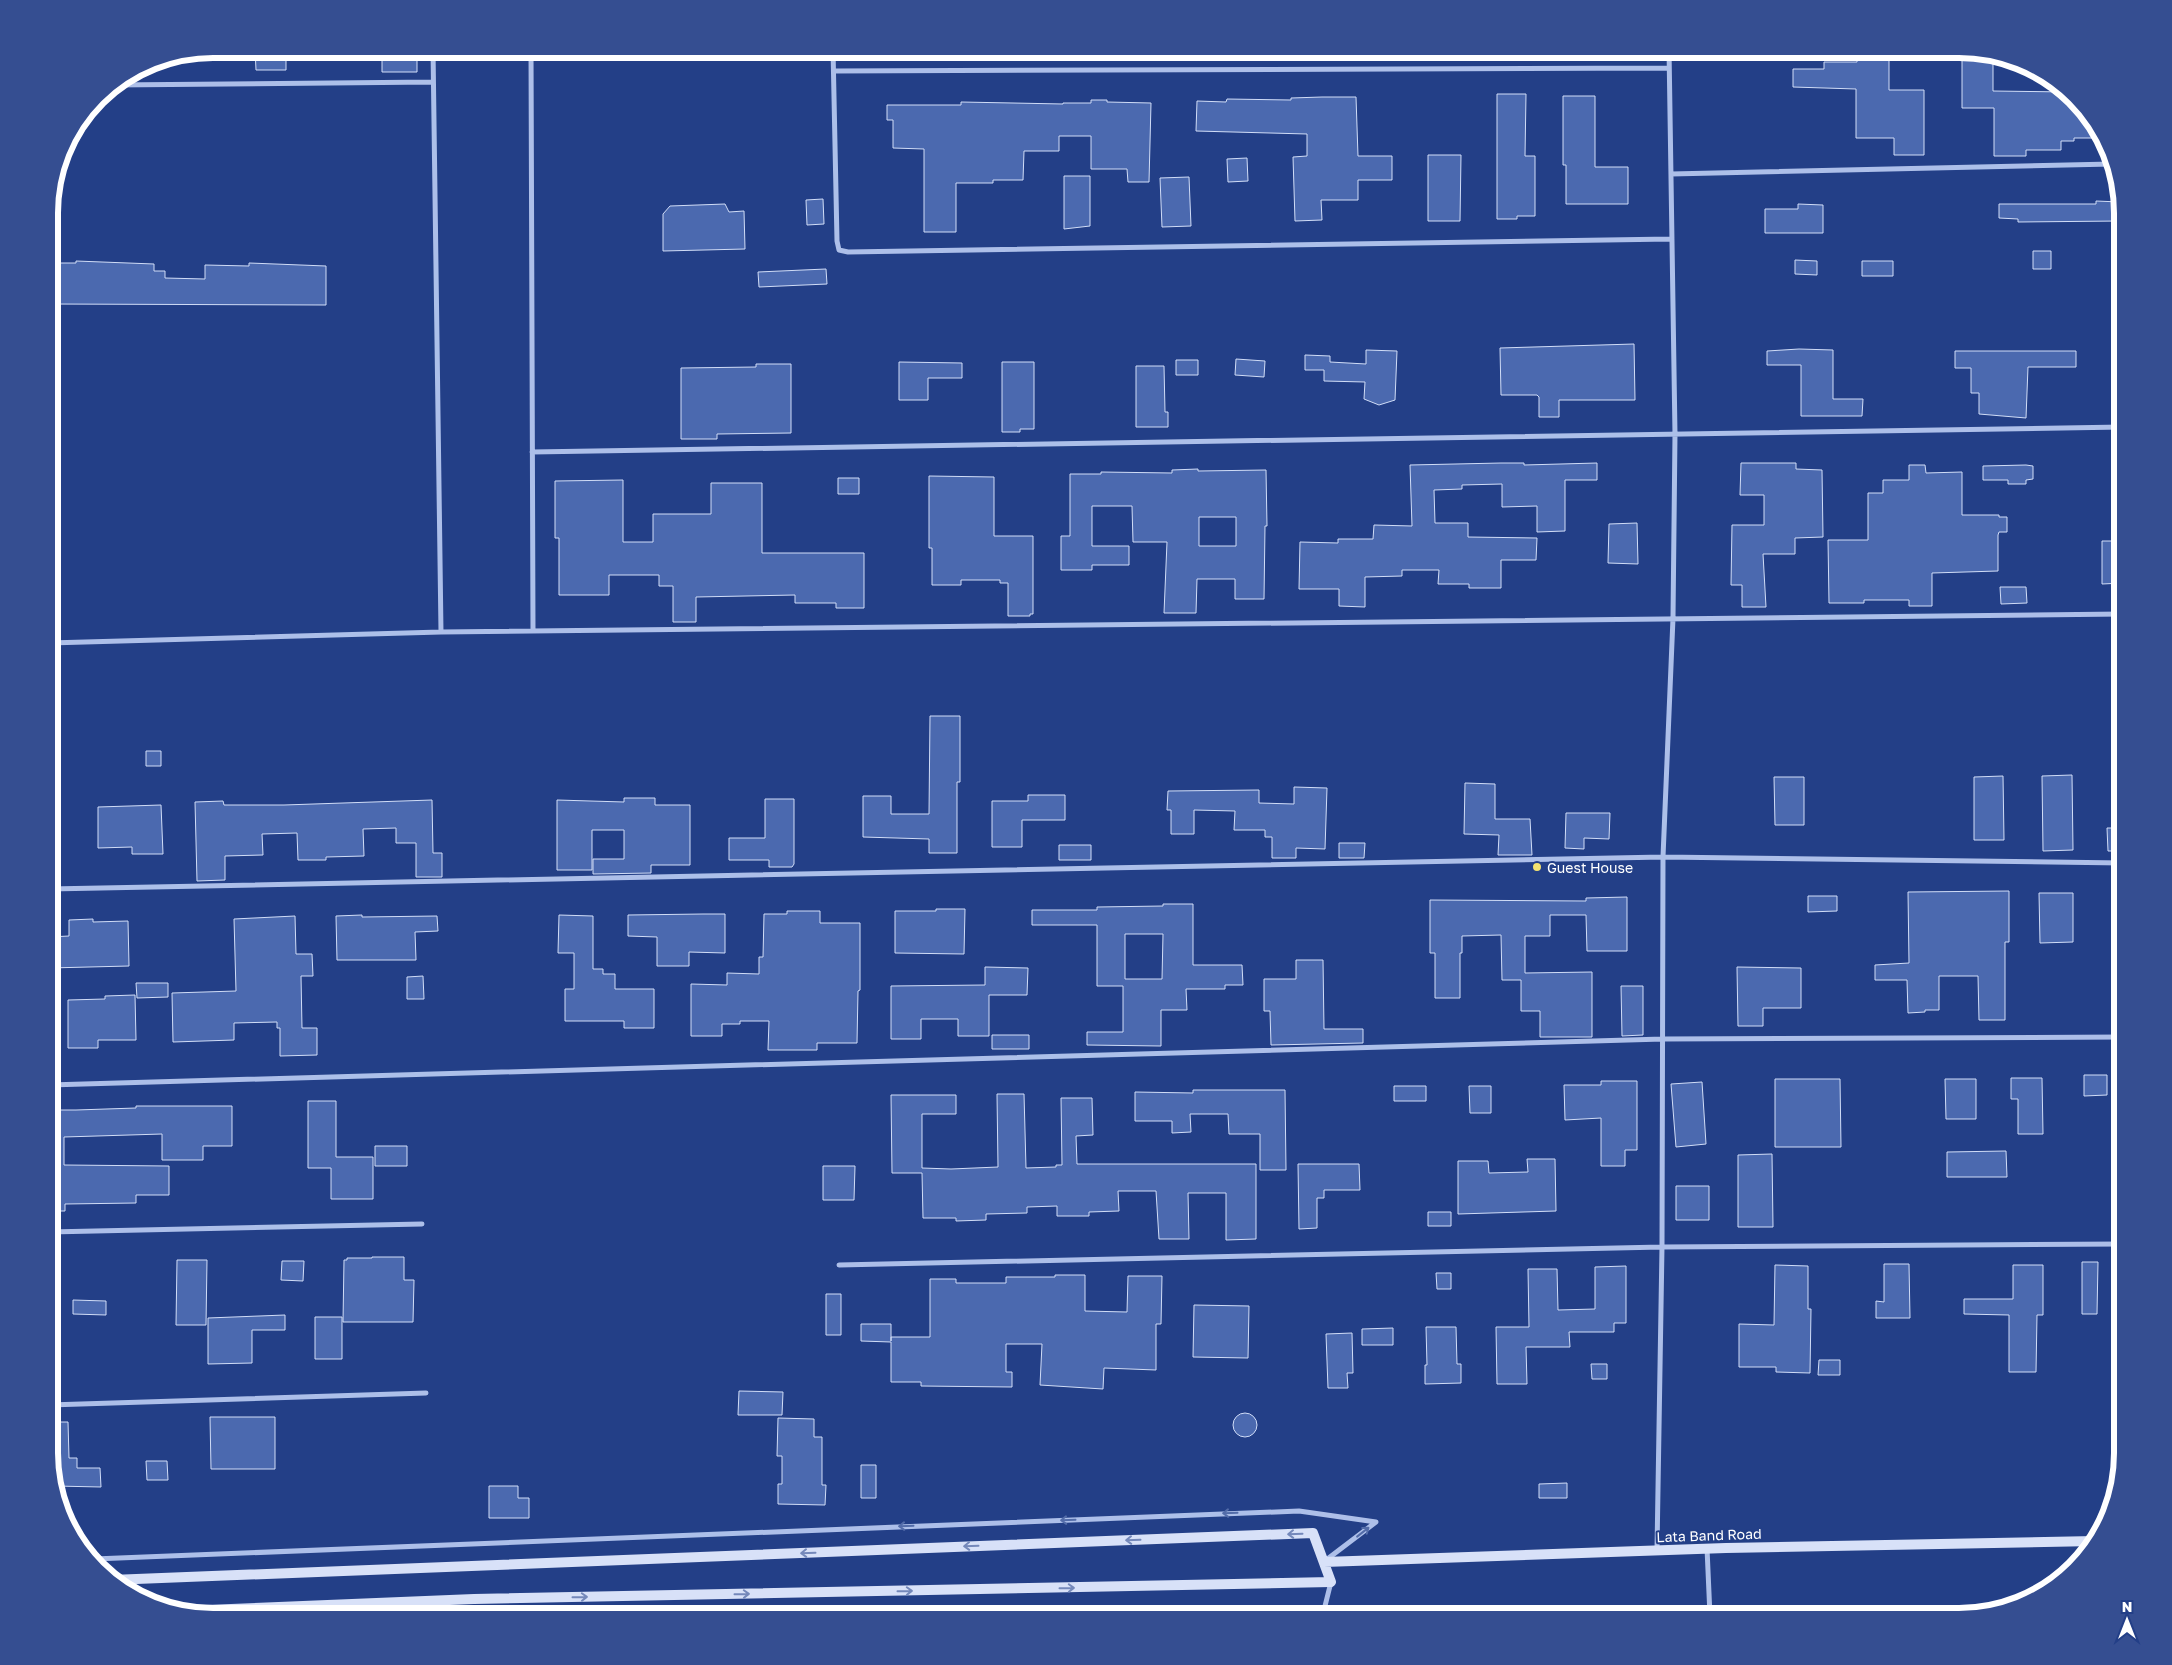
<svg xmlns="http://www.w3.org/2000/svg" width="2172" height="1665" viewBox="0 0 2172 1665" font-family="'Golos Text',sans-serif">
<style>
.building{fill:#4b69af;stroke:#d1ddf7;fill-rule:evenodd}
.lines{fill:none;stroke-linecap:round;stroke-linejoin:round}
.minor{stroke:#adbfe9;stroke-width:5}
.secondary{stroke:#d8e1f8;stroke-width:10}
.oneway{stroke:#536ca9}
.oneway2{stroke:#7488ba}
.poi-dot{fill:#f5e370;stroke:#233f87;stroke-width:2}
.labels{text-anchor:middle;dominant-baseline:central;stroke-width:4;stroke-linejoin:round;paint-order:stroke}
.poi-label{font-size:14px;fill:#fff;stroke:#233f87;text-anchor:start}
.street-label{font-size:14px;fill:#fff;stroke:#233f87}
.rim{fill:none;stroke:#fff;stroke-width:6}
</style>
<rect width="100%" height="100%" fill="#233f87"/>
<!-- building -->
<path class="building" d="M255 49H286V70H256Z
M382 49H417V72H382Z
M1857 49H1889V90H1924V155H1894V138H1856V89L1793 87V69H1824V62H1857Z
M1962 49 1993 54V91L2067 92 2104 138H2074V141H2061V150H2026V156H1994V108H1962Z
M1497 94H1526L1525 156H1535V216H1517V219H1497Z
M1563 96H1595V167H1628V204H1566V165H1563Z
M1322 97H1356L1358 156H1392V180H1358V200H1321L1322 220 1295 221 1293 157 1307 156V134L1196 131 1197 101 1226 102 1227 99 1291 100V98Z
M1091 100H1107V102L1151 103 1149 182H1128L1127 169H1091V136H1059V151H1024L1023 180H993V183H956V232H924V149L893 148V120H887V105H961V102L1063 104V103H1091Z
M1428 155H1461L1460 221H1428Z
M1247 158 1248 181 1228 182 1227 159Z
M1064 176H1090V226L1064 229Z
M1189 177 1191 226 1162 227 1160 178Z
M823 199 824 224 807 225 806 200Z
M2096 201 2120 202V221L2018 222V219L1999 218V204H2096Z
M725 204 729 212 744 211 745 249 663 251V214L670 206Z
M1798 204 1823 205V233H1765V209H1798Z
M2033 251H2051V269H2033Z
M1795 260 1817 261V275L1795 274Z
M76 261 154 264V271H165V278L205 279V265L249 266V263L326 266V305L49 304V263H76Z
M1862 261H1893V276H1862Z
M826 269 827 284 759 287 758 272Z
M1634 344 1635 400H1559V417H1539V397L1537 395H1501L1500 348Z
M1799 349 1833 350V399H1863L1862 416H1801V365H1767V351Z
M1366 350 1397 351 1395 400 1379 405 1364 399 1365 382 1324 381V370H1305V355L1330 356V362L1366 364Z
M1955 351H2076V367H2028L2026 418 1979 414V393H1971V368H1955Z
M1236 359 1265 361 1264 377 1235 375Z
M1176 360H1198V375H1176Z
M899 362 962 363V378H928V400H899Z
M1002 362H1034V429H1020V432H1002Z
M756 364H791V433L717 434V439H681V368L756 367Z
M1136 366H1164L1165 412H1168V427H1136Z
M1501 463H1524V465L1597 463V480H1565V531L1537 532V506L1502 507V484L1462 485V489L1434 490 1435 523H1468V537L1537 538 1536 560H1501V588H1469V584H1438L1439 570H1402V576L1365 577V607L1339 606V589H1299L1300 542 1338 543V539H1373L1374 525 1412 526 1410 465Z
M1741 463H1796V469L1822 470 1823 537 1795 538V554H1763L1766 607H1742V585H1731L1732 525H1764V495H1740Z
M1909 465H1925L1926 473 1962 472V515H1999V517H2007V532H1999L1998 535V571L1932 573V606H1909V600H1864V603H1829L1828 540H1868V493H1883V480H1909Z
M2026 465 2033 466V479L2026 480V484H2008V480H1983V466Z
M1198 469V471L1266 470 1267 526H1265L1264 599H1235V579H1197L1196 613H1164L1167 542H1133L1132 506H1092V546H1129V565H1092V570H1061V536H1070V474H1101V472L1172 473V470ZM1199 517H1236V546H1199Z
M929 476 994 477V536H1033V614H1030V616H1008V583H1000V580H961V585H932V548H929Z
M838 478H859V494H838Z
M623 480V542H653V514H711V483H762V553H864V608H836V603H795V595L696 597V622H673V586H659V575H609V595H559V538H555V481Z
M1637 523 1638 564 1608 563 1609 524Z
M2102 541H2123V583L2102 584Z
M2000 587H2026L2027 603 2001 604Z
M930 716H960V782H957V853H929V839L863 837V796H891V814H929Z
M146 751H161V766H146Z
M2072 775 2073 850 2043 851 2042 776Z
M2003 776 2004 840H1974V777Z
M1774 777H1804V825H1775Z
M1465 783 1495 784V819H1530L1532 855H1498L1499 835 1464 834Z
M1294 787 1327 788 1325 849 1296 848V858H1272V837H1265V830H1234L1235 811 1194 810V834H1171V810H1167L1168 791 1259 790V803L1294 804Z
M1028 795H1065V820H1022V847H992V801H1028Z
M624 798H655V805H690V865H651V873L593 874V859H624V830H592V870H557V800L624 802Z
M765 799H794V864L792 867H769V860H729V838H765Z
M432 800 433 853H442V877H416V843H396V828L363 829 364 856 326 857V860H298L297 833 262 834 263 855 225 856V880L197 881 195 802 223 801 224 805H284Z
M161 805 163 854H132V847L98 848V807Z
M1566 813H1610L1609 839 1584 838V849L1565 848Z
M2107 828H2123V851H2108Z
M1339 843H1365L1364 858H1339Z
M1059 845H1091V860H1059Z
M2009 891V942H2005V1020H1979L1978 976H1939V1010H1925V1012L1908 1013 1907 980H1875V965L1909 963 1908 892Z
M2039 893H2073V942L2040 943Z
M1808 896H1837V911L1808 912Z
M1627 897V951H1587L1586 915H1550V936H1525V973L1592 972V1037H1540V1011H1521V980H1502L1501 935 1462 936V953H1460V998H1435V953H1430V900L1586 901V898Z
M1163 904H1193V965H1242L1243 985H1225V989H1186L1187 1010H1161V1046L1087 1045V1032H1123V986H1097V925H1032V910H1097V907L1163 906ZM1125 934H1163L1162 979H1125Z
M936 909H965L964 954 895 953V911H936Z
M787 911H820V923H860V990L858 991 857 1043H817V1050H768L769 1021H740V1024H722V1036H691V984L727 985V973L759 974V957H763L764 914H787Z
M703 914H725V953L689 952V966H657V937L628 936V915Z
M362 915V917L437 916 438 931 415 932 416 960H337L336 916Z
M559 915 593 916V969H603V974H615V989H654V1028H624V1021H565V989H574V953H558Z
M295 916 296 954H312L313 976H301L302 1028H317V1055L280 1056V1028H277V1022L234 1023V1040L173 1042 172 993 236 991 234 919Z
M93 919V922L128 921 129 966 49 968V937L69 936V920Z
M1296 960H1323L1324 1029H1363V1043L1271 1045 1270 1011H1264V979H1296Z
M985 967 1028 968 1027 995H989V1036H958V1019H921V1039H891V986L985 985Z
M1737 967 1801 968V1008H1763V1026H1738Z
M423 976 424 999H407V977Z
M136 983H168V997L137 998Z
M1621 986H1643V1035L1622 1036Z
M135 995 136 1040H98V1048H68V1000L105 999V996Z
M992 1035H1029V1049H992Z
M2084 1075H2107V1095L2084 1096Z
M2011 1078H2042L2043 1134H2018V1099H2011Z
M1775 1079H1840L1841 1147H1775Z
M1945 1079H1976V1119H1946Z
M1601 1081H1637V1150H1625V1166H1601V1118L1565 1120 1564 1085H1601Z
M1702 1082 1706 1144 1676 1147 1671 1084Z
M1394 1086H1426V1101H1394Z
M1469 1086H1491V1113H1470Z
M1193 1090H1285L1286 1170H1260V1134H1229L1228 1114H1190L1191 1132 1172 1133V1121H1135V1092L1193 1093Z
M997 1094H1024L1026 1168 1056 1167V1165H1062L1061 1098H1092L1093 1135 1076 1136 1077 1164H1256V1239L1226 1240V1193H1188L1189 1239H1159L1156 1191H1118L1119 1211 1089 1212V1216H1057V1206L1027 1207V1213L986 1214V1220L956 1221V1218H923L922 1173H892L891 1095H956V1114H922V1168L951 1169 998 1167Z
M308 1101H336V1157H373V1199H331V1168H308Z
M136 1106H232V1146H203V1160H162V1134L64 1137V1165L169 1166V1195H136V1203L65 1204V1211H49V1110H76L136 1108Z
M375 1146H407V1166H375Z
M2006 1151 2007 1177H1947V1152Z
M1772 1154 1773 1227H1738V1155Z
M1527 1159H1555L1556 1211 1458 1214V1161H1488L1489 1173 1528 1172Z
M1298 1164H1359L1360 1190H1324V1198H1317V1228L1299 1229Z
M823 1166H855L854 1200H823Z
M1676 1186H1709V1220H1676Z
M1428 1212H1451V1226H1428Z
M372 1257H404V1280H414L413 1322H343L344 1260H347V1258H372Z
M177 1260H207L206 1325H176Z
M282 1261H304L303 1281 281 1280Z
M2082 1262H2098L2097 1314H2082Z
M1884 1264H1909L1910 1318H1876V1301L1884 1302Z
M1775 1265 1808 1266V1309H1811L1810 1373 1776 1372V1367H1739V1324L1774 1325Z
M2013 1265H2043V1315H2037L2036 1372H2009V1315L1964 1314V1299H2013Z
M1626 1266V1323H1614V1332H1569L1570 1347H1526L1527 1384H1497L1496 1327H1529L1528 1269H1557L1558 1310 1595 1309V1267Z
M1436 1273H1451V1289H1437Z
M1055 1275H1085V1311L1127 1312 1128 1276H1162L1161 1324H1156V1370L1104 1368 1103 1389 1040 1385 1042 1344H1006V1372H1012V1387L921 1386V1382H891V1342L861 1341V1324H891V1341V1337H930V1279H956V1283H1006V1277H1055Z
M826 1294H841V1335H826Z
M73 1300 106 1301V1315L73 1314Z
M1194 1305 1249 1306 1248 1358 1193 1357Z
M285 1315V1330H252V1363L208 1364V1318Z
M315 1317H342V1359H315Z
M1426 1327H1456L1457 1364H1461V1383L1425 1384V1365H1427Z
M1393 1328V1345H1362V1329Z
M1352 1333 1353 1373H1347L1348 1388H1328L1326 1334Z
M1819 1360H1840V1375H1818Z
M1591 1364H1607V1379H1592Z
M739 1391 783 1392 782 1415H738Z
M1233 1425a12 12 0 1 1 24 0a12 12 0 1 1-24 0Z
M210 1417H275V1469H211Z
M778 1418 814 1419V1437H822V1485H826L825 1505 778 1504V1484H782V1456H777Z
M49 1422H68L69 1458H77V1468H100L101 1487 55 1486 49 1463Z
M146 1461H167L168 1480H147Z
M861 1465H876V1498H861Z
M1567 1483V1498H1539V1484Z
M489 1486H518V1498H529V1518H489Z"/>
<g class="lines">
<!-- minor -->
<path class="minor" d="M433 49 441 632
M531 49 533 631
M833 49 837 241 839 250 848 252 1671 239
M834 71 1669 68
M113 85 433 82
M1671 174 2112 164
M532 452 2123 427
M49 643 441 632 2123 614
M49 889 1663 857 2123 863
M49 1085 1663 1039 2123 1037
M49 1232 422 1224
M839 1265 1662 1247 2123 1244
M49 1405 426 1393
M1707 1548 1710 1616
M1657 1550 1662 1247 1663 857 1673 618 1675 434 1669 49
M94 1559 1299 1511 1376 1522 1326 1560
M1201 1616 1324 1610 1331 1582"/>
<!-- secondary -->
<path class="secondary" d="M1324 1562 1726 1548 2095 1541
M111 1580 1313 1533 1331 1582 474 1599 181 1611"/>
</g>
<!-- one-way arrows -->
<defs><path id="oneway-shaft" d="M-6 0H5M1.5-3L5.5 0L1.5 3" fill="none" stroke-width="1.6" stroke-linecap="round" stroke-linejoin="round" transform="scale(1.25)"/></defs>
<g class="oneway">
<use href="#oneway-shaft" transform="translate(1230 1513) rotate(178)"/>
<use href="#oneway-shaft" transform="translate(1068 1520) rotate(178)"/>
<use href="#oneway-shaft" transform="translate(906 1526) rotate(178)"/>
<use href="#oneway-shaft" transform="translate(1363 1532) rotate(-38)"/>
</g>
<g class="oneway2">
<use href="#oneway-shaft" transform="translate(1295 1534) rotate(178)"/>
<use href="#oneway-shaft" transform="translate(1133 1540) rotate(178)"/>
<use href="#oneway-shaft" transform="translate(971 1546) rotate(178)"/>
<use href="#oneway-shaft" transform="translate(808 1553) rotate(178)"/>
<use href="#oneway-shaft" transform="translate(1067 1588) rotate(-1)"/>
<use href="#oneway-shaft" transform="translate(905 1591) rotate(-1)"/>
<use href="#oneway-shaft" transform="translate(742 1594) rotate(-1)"/>
<use href="#oneway-shaft" transform="translate(580 1597) rotate(-1)"/>
</g>
<!-- markers -->
<circle class="poi-dot" cx="1537" cy="867" r="5"/>
<g class="labels">
<!-- poi labels -->
<g class="poi-label">
<text x="1547" y="867">Guest House</text>
</g>
<!-- street labels -->
<g class="street-label">
<text transform="translate(1709 1535) rotate(-2)">Lata Band Road</text>
</g>
</g>
<!-- crop -->
<path d="M0 0H2172V1665H0ZM213 58H1959A155 155 0 0 1 2114 213V1453A155 155 0 0 1 1959 1608H213A155 155 0 0 1 58 1453V213A155 155 0 0 1 213 58Z" fill="#354e91" fill-rule="evenodd"/>
<path class="rim" d="M213 58H1959A155 155 0 0 1 2114 213V1453A155 155 0 0 1 1959 1608H213A155 155 0 0 1 58 1453V213A155 155 0 0 1 213 58Z"/>
<!-- north arrow -->
<g transform="translate(2127 1620)" stroke="#233f87" stroke-width="4" paint-order="stroke">
<path d="M0-4L9 19L0 12L-9 19Z" fill="#ffffff"/>
<text y="-8" font-size="14" font-weight="bold" text-anchor="middle" fill="#ffffff">N</text>
</g>
</svg>
